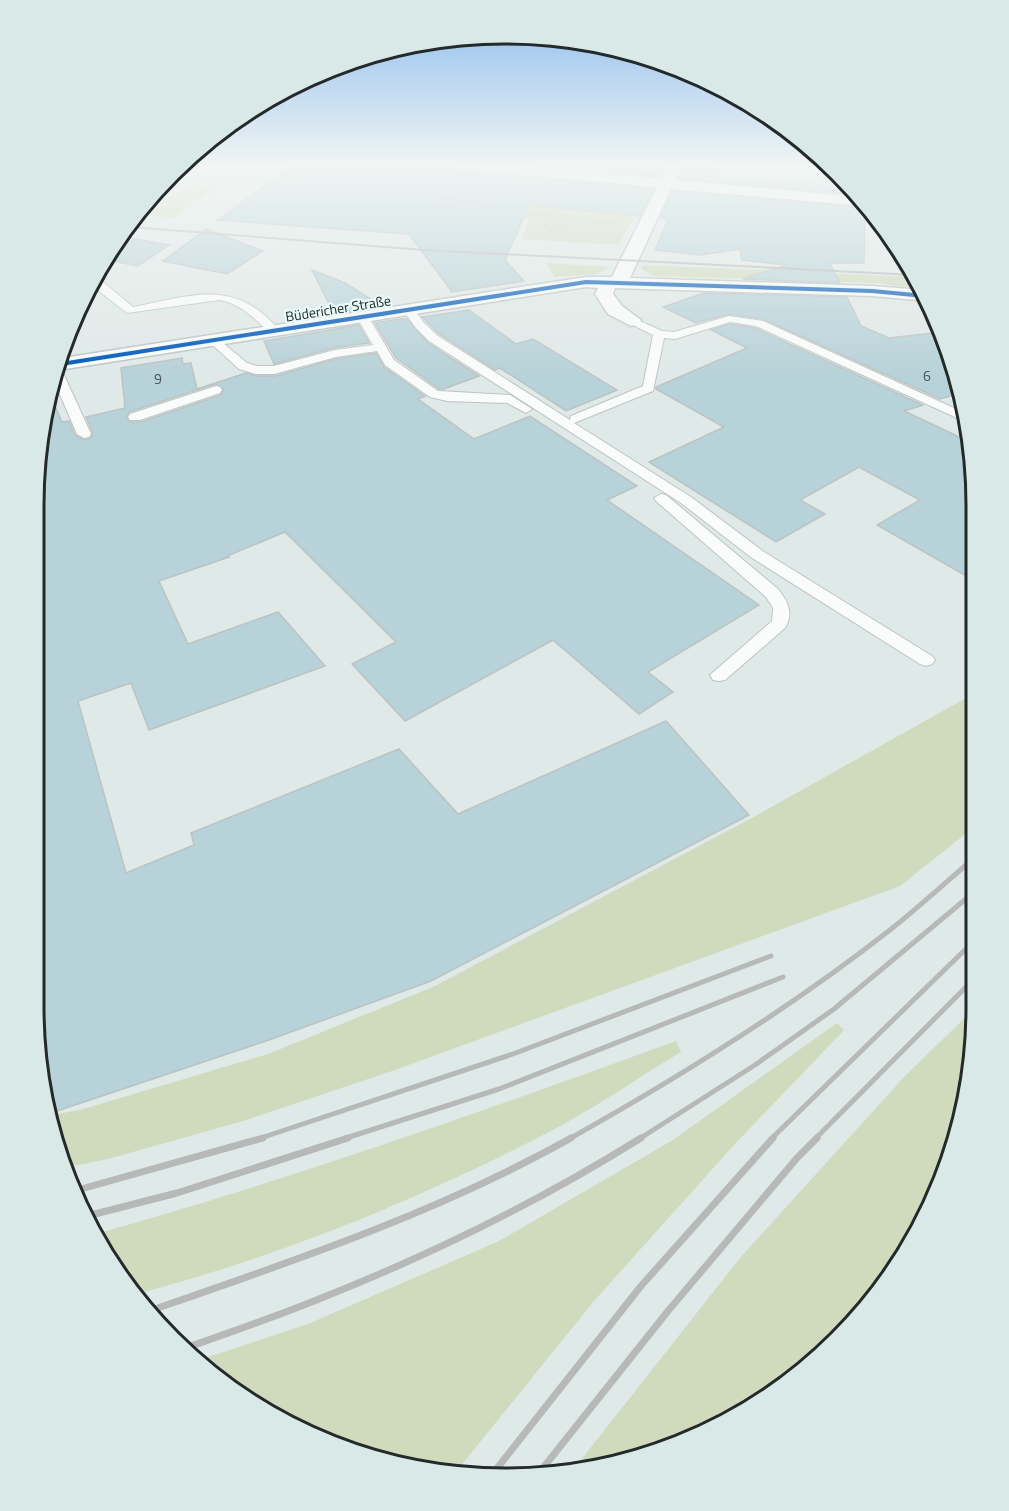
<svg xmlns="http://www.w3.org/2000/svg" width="1009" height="1511" viewBox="0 0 1009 1511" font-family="'Titillium Web',sans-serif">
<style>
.green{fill:#d0dabd}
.building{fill:#b7d2d8;stroke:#bcc3c3;stroke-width:1.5;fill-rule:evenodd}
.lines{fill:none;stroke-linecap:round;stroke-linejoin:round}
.lane-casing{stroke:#bdc4c3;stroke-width:2}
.street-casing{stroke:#bdc4c3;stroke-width:3}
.path{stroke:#c4c7c7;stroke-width:1.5;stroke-dasharray:3 1.5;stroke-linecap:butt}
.lane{fill:#fafcfb;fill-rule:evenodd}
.street{fill:#fafcfb;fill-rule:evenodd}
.rail-far2{stroke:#b7b9b9;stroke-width:2}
.rail-far1{stroke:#b7b9b9;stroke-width:5}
.rail{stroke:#b7b9b9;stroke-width:7}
.cycleway-casing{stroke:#e8faf8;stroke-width:6}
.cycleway{stroke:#0057b8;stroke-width:4}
.labels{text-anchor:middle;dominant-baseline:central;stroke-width:4.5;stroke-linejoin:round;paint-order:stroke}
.far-street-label{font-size:14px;fill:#232a29;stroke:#e8faf8}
.number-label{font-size:14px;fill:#485455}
.rim{fill:none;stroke:#232a29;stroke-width:3}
</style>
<rect width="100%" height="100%" fill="#dfe9e7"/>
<!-- green -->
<path class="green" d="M191 184 217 187 173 218 144 215Z
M514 203 634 216 619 245 522 239 529 219 506 215Z
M546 263 610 267 597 274 555 277Z
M643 265 915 277 922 290 878 283 655 276 641 269Z
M975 693 974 827 900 886 395 1070 243 1121 108 1159 63 1168 58 1158 51 1115 80 1110 268 1054 433 987 750 819Z
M972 1011V1068L927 1215 838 1340 740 1415 597 1469 573 1470 740 1258 905 1076Z
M837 1023 844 1030 733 1146 594 1301 455 1473 324 1442 217 1380 199 1360 308 1324 497 1242 673 1140Z
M676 1041 681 1052C636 1079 592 1110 545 1134 415 1201 278 1257 136 1294L113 1269 96 1234C292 1179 484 1111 676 1041Z"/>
<!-- building -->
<path class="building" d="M293 165H451L460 171 654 189 640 216 529 205 505 260 524 281 452 292 409 234 218 220Z
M525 165H666L660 177Z
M684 165H717L713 175 822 185 824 165H830L857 195 678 178Z
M672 191 865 208 864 263H830L840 283 743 279 787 265 742 260 740 249 701 255 655 250 668 219 660 218Z
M206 229 263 251 227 274 163 261Z
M124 237 169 245 138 266 107 260Z
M312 270 345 283 382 306 334 314Z
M704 293 847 297 861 326 889 338 942 332 961 393 940 399 763 319 729 314 696 323 663 307Z
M469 310 516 344 533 339 617 390 566 411 500 368 495 370 439 334 422 317Z
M400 319H407L428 343 479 376 444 389H439L396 358 375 323Z
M730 324 755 328 923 405 904 411 970 442 976 504 975 581 877 525 920 500 859 467 800 500 825 514 776 542 649 462 724 427 656 389V387L747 348 711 330Z
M359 325 369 343 334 348 274 364 264 341Z
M376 353 384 367 425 396 418 399 474 439 530 416 637 486 607 500 759 605 648 672 673 692 639 714 553 640 405 721 352 664 396 642 285 532 227 556 229 557 159 581 188 644 278 612 325 666 149 730 131 683 78 701 126 873 194 845 191 833 399 749 458 814 666 721 749 815 431 981 269 1040 51 1113 33 1006 37 443 51 397 62 422 69 421 75 435 84 440 91 438 93 433 86 417 125 408 121 368 182 358 183 364 191 363 197 389 246 373 256 376H275L336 359ZM215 384 224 389 221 395 141 422H130L126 418 129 412Z"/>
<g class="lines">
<defs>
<path id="lane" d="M94 278 103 282 133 307C191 296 235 277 279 330L277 332H269C255 319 240 303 219 300L127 313 90 284Z
M408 306 412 307 424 323 438 336 570 420 571 416 643 386 653 335 627 322V318L631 317 662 331 674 332 729 316 763 321 967 414 968 423 756 326 730 322 675 339 664 338 653 391 574 423 691 497 764 552 932 656 935 660 932 664 926 666 920 664 752 558 681 503 429 341 416 328 402 309Z
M362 313 368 316 394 360 438 391 510 395 532 409 526 413 507 403 447 401 430 397 385 365 377 351 336 357 274 374H256L239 369 207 340 209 338H217L247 363 257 366H274L335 350 373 345 356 316Z
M59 371 64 375 91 434 89 437 84 438 77 434 55 383Z
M216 386 220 387 222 390 220 393 140 420H130L128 417 130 414Z
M661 494 666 495 778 589C788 602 794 613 785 628L725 680 719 681 713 680 710 675 772 621 773 608 766 597 656 501 654 498Z"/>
<path id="street" d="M453 165H503L661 179 668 165H682L675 180 859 197 866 206 671 189 630 278 872 286 922 290 928 301 872 296 615 288 613 294 622 306 641 320 638 324 631 326 608 314 595 294 598 288 586 287 59 370 63 358 586 277H612L657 187 460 169Z
M886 230 901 251H889L882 239V234Z"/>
</defs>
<!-- lane casing -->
<use href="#lane" class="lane-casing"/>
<!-- street casing -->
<use href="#street" class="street-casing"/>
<!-- path -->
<path class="path" d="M312 165 296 178 306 184 469 201 540 215 620 224
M283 186 299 182
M434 206 480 205
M552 229 578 220
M537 234 552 232V229L544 225 551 221"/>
<!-- lane -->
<use href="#lane" class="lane"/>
<!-- street -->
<use href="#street" class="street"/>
<!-- rail-far2 -->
<path class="rail-far2" d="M131 227 424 250 914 275"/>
<!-- rail-far1 -->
<path class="rail-far1" d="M258 1139 513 1054 771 956
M343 1139 499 1089 783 977
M569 1139C680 1077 789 1009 890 930 918 908 945 883 973 859
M639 1139 755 1065 834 1009 973 893
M771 1139 973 942
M815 1139 973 980"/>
<!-- rail -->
<path class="rail" d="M74 1191 263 1138
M87 1216 177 1193 348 1138
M152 1310C294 1261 439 1212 571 1138
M186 1348C230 1332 275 1317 319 1299 430 1255 540 1201 641 1138
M539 1473 668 1311 797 1158 817 1138
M491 1476 641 1286 773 1138"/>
<defs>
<path id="cycleway" d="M61 364 586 282 872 291 925 296"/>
</defs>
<!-- cycleway casing -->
<use href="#cycleway" class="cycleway-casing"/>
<!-- cycleway -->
<use href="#cycleway" class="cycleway"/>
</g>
<!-- sky -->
<linearGradient id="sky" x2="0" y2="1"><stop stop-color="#8bbcee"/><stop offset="0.44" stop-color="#f1f5f4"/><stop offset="1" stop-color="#f1f5f4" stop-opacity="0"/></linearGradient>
<rect width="1009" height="376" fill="url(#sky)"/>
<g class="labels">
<!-- far-street labels -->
<g class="far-street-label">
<text transform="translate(338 308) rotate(-9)">Büdericher Straße</text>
</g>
<!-- number labels -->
<g class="number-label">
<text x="927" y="375">6</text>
<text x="158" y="378">9</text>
</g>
</g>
<!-- crop -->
<path d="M0 0H1009V1511H0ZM505 44H505A461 461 0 0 1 966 505V1007A461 461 0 0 1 505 1468H505A461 461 0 0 1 44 1007V505A461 461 0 0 1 505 44Z" fill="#d8e9e7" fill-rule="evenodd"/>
<path class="rim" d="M505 44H505A461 461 0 0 1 966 505V1007A461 461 0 0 1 505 1468H505A461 461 0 0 1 44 1007V505A461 461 0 0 1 505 44Z"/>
</svg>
